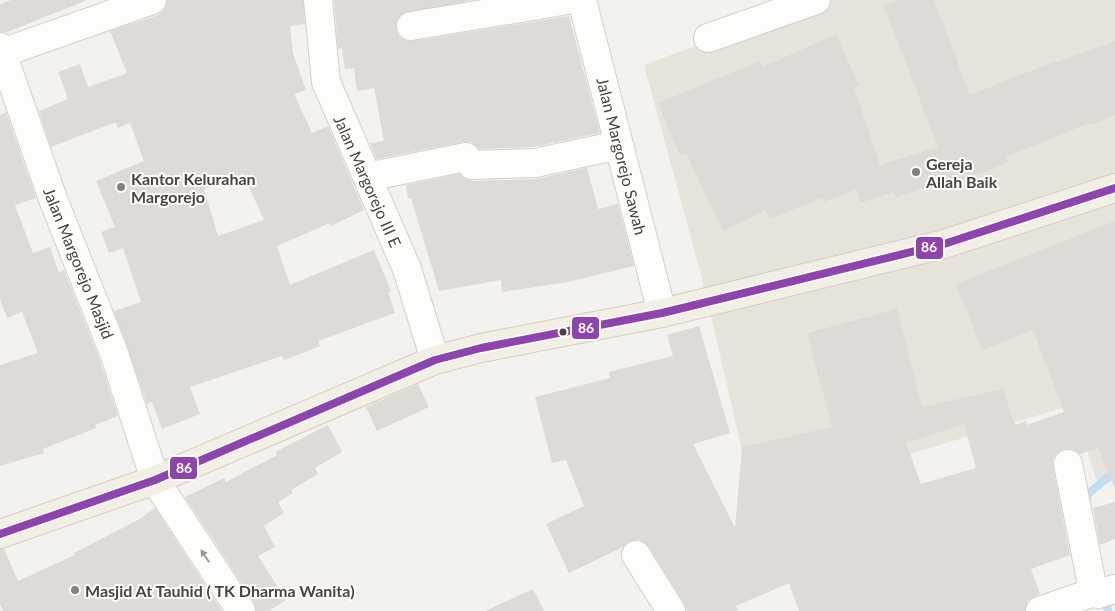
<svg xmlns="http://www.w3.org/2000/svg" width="1115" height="611" viewBox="0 0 1115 611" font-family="Lato,sans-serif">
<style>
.residential{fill:#e7e4dc}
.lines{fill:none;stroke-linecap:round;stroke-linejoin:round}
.stream{stroke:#c0ddf1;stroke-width:8}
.building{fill:#dedbd6;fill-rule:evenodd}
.minor-casing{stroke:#d2d0cb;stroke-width:30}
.major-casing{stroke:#d6cebb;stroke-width:30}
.minor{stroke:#fdfdfc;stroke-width:28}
.major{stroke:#f2efe6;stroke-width:28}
.bus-1-casing{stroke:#fff;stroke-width:11}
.bus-1{stroke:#8e44ad;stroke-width:8}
.oneway{fill:#9b9791}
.poi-dot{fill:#868178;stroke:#fff;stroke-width:2}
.bus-dot{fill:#4b4439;stroke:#fff;stroke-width:2}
.labels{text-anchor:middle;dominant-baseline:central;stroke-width:4;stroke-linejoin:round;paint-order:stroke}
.street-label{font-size:16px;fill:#4b4439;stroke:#fff}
.poi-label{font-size:16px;font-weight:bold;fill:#4b4439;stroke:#fff;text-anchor:start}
.line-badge{stroke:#fff;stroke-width:2}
.badge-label{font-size:14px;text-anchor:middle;font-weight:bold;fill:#fff}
</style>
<rect width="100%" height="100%" fill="#f4f2ee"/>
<!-- residential -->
<path class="residential" d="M819 0H1115V480L1099 487 1072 405 811 484 747 472 704 286 644 65Z"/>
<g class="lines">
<!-- stream -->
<path class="stream" d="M1086 503 1088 494 1115 471
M1104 596 1108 611"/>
</g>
<!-- building -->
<path class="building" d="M11 0H85V1L5 33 0 32V4Z
M167 0H303L305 24 290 26 293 53 306 90 294 94 312 133 328 126 364 210 331 226 330 223 277 246 290 285 374 250 391 291 388 292 395 313 318 341 320 346 284 360 282 356 190 387 200 414 162 429 152 402 147 404 114 311 141 302 123 248 109 253 101 232 115 227 96 181 144 161 130 123 118 128 116 122 51 147 39 111 68 99 58 72 80 64 88 87 127 73 110 31 158 15 164 10ZM243 174 264 220 218 236 204 189Z
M334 0H472L402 14 397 20 396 29 399 36 405 40 413 41 569 16 600 133 533 147 479 149 471 142H463L376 159 370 143 384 141 374 88 357 91 354 68 345 69 342 48 338 49Z
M899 0H934L970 95 1056 61 1057 62 1115 41V115L1090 125 1089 123 1006 157 1008 162 956 183 955 178 896 197 894 192 860 203 856 189 824 202 822 198 770 219 766 210 723 231 686 153 680 156 658 103 760 61 763 67 836 34 859 85 854 87 880 165 938 147 884 6Z
M6 112 36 198 15 205 33 253 50 247 59 273 64 270 99 358 118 416 95 425 96 428 43 449 44 453 0 466V365L38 353 22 312 7 318 0 299V115Z
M587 168 598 209 618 204 634 266 568 282 502 292 501 280 439 291 411 198H408L406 185 460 174 465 179 472 181 536 179Z
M1115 221V489L1098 448 1080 454 1073 449H1064L1057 453 1053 459V467L1070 555 1031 569 1040 594 1028 600 1025 611H799L789 583 736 606 738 611H687L684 603 649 547 639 539 628 542 623 547 569 573 546 524 584 506 566 460 552 463 535 397 610 378 609 372 673 356 667 335 699 326 730 433 693 444 735 528 742 447 832 427 807 333 897 309 922 407 1003 389 1015 425 1026 421 1027 425 1064 412 1033 330 982 350 956 284ZM964 424 976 468 921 484 906 443Z
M418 384 429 407 377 431 366 407Z
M328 425 342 452 315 468 318 474 291 490 293 493 278 502 284 513 264 526 275 547 258 556 286 600 269 611H256L254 602 185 497 224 478 226 482 277 455 275 452Z
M1115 502V539L1100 545 1093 508Z
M155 508 222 611H3L0 604V549H4L18 581 75 555 74 553 138 520Z
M533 589 544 611H485Z"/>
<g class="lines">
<defs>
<path id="minor" d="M318 0 326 82 407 269 435 360
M582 0 662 313
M411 26 568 0
M708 38 816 0
M0 47 53 199 114 353 155 480 241 611
M2 53 152 0
M472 165 535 163 619 145
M367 177 466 157
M1068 464 1092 585 1098 594 1115 589
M636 555 671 611
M1040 611 1094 592"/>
<path id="major" d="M0 534 155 480 435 360 481 348 662 313 944 244 1115 188"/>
</defs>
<!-- minor casing -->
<use href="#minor" class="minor-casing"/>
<!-- major casing -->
<use href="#major" class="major-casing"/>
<!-- minor -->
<use href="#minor" class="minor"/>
<!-- major -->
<use href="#major" class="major"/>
<defs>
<path id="bus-1" d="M0 534 155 480 435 360 481 348 662 313 944 244 1115 188"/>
</defs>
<!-- bus-1 casing -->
<use href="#bus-1" class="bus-1-casing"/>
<!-- bus-1 -->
<use href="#bus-1" class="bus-1"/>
</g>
<!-- one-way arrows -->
<defs><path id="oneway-solid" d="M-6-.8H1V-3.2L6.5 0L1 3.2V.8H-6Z" transform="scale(1.25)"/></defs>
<use class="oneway" href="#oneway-solid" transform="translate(205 556) rotate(-123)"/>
<!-- markers -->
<g class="poi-dot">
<circle cx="916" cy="172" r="5"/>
<circle cx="121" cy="187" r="5"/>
<circle cx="75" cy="590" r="5"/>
</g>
<circle class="bus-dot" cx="563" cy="332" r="4.5"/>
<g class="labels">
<!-- street labels -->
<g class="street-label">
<text transform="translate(622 156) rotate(76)">Jalan Margorejo Sawah</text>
<text transform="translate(368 181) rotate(66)">Jalan Margorejo III E</text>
<text transform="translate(79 263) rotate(68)">Jalan Margorejo Masjid</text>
</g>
<!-- poi labels -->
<g class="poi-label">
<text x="926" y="163">Gereja<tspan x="926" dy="18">Allah Baik</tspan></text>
<text x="131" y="178">Kantor Kelurahan<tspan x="131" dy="18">Margorejo</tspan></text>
<text x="85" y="590">Masjid At Tauhid ( TK Dharma Wanita)</text>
</g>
</g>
<g class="line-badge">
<rect x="915" y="236" width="29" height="24" rx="5" fill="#8e44ad"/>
<rect x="571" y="316" width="29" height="24" rx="5" fill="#8e44ad"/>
<rect x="169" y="456" width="29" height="24" rx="5" fill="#8e44ad"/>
</g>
<g class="badge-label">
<text x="929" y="252">86</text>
<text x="586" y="333">86</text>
<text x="184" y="473">86</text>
</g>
</svg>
